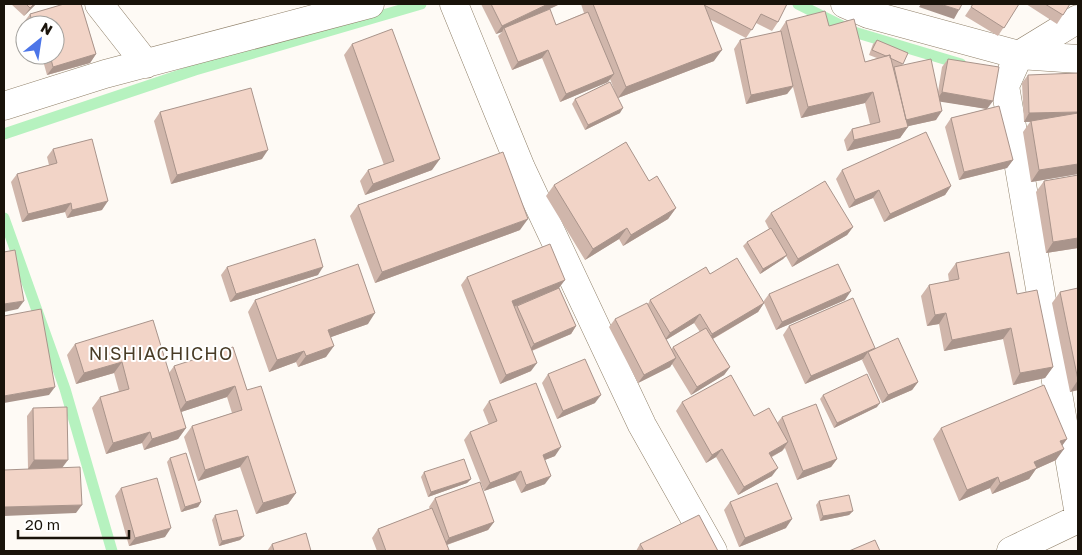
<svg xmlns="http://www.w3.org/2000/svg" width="1082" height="555" viewBox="0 0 1082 555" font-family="'Golos Text',sans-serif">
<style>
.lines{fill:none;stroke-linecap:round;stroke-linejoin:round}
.stream{stroke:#b6f2bf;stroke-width:11}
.minor-casing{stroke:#90816a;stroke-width:29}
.minor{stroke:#fff;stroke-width:28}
.wall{fill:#d0b6ab;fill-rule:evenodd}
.shaded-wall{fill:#a9948b}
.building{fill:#f2d4c7;stroke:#a9948b}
.labels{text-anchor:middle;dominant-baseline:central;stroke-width:4;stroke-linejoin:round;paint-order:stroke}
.quarter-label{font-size:18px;letter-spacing:1px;fill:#493c26;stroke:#fff}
</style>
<rect width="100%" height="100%" fill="#fefaf5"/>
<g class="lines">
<!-- stream -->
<path class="stream" d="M798 4 854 32 961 64
M4 134 195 70 421 4
M4 218 65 389 112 551"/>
<defs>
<path id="minor" d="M99 4 146 64
M454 4 521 168 642 425 713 551
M845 4 868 14 1019 55 1078 59
M1078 19 1019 55 1005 86 1078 509
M4 106 105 74 370 4
M1011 551 1078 519"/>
</defs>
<!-- minor casing -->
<use href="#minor" class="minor-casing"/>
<!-- minor -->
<use href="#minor" class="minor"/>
</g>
<!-- wall -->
<path class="wall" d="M11 4H36L24 16Z
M64 4H81L96 54 90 63 47 75 42 57 35 59 34 55H55V25H25L24 22 30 14Z
M481 4H560L541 13 556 25 584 13 581 4H787L778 22 772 31 756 23 746 38 711 20 714 61 618 98 620 113 585 130 572 104 575 99 617 97 610 79 608 82 560 102 542 58 512 70 498 36 502 32 496 34Z
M973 4H1019L998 36 965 16Z
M1026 4H1070L1057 24Z
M786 21 829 26 865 62 877 58 869 55 873 44 877 40 903 64 901 66 938 92 942 67 948 59 987 109 1013 160 1007 168 959 180 945 127 951 118 987 109 940 101 936 120 908 126 900 138 847 151 844 140 852 129 870 124 865 103 801 118 793 87 787 94 746 104 734 49 740 40 779 32Z
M352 44 432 170 365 195 360 181 368 170 384 165 344 55Z
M1028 75 1078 174 1031 182 1023 132 1030 122H1024L1022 83Z
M160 112 262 159 171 184 154 121Z
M53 149 102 210 67 218 65 212 22 222 11 182 17 174 49 165 47 157Z
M842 170 951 186 945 195 884 222 873 198 849 208 836 179Z
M1078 175V248L1046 253 1036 192 1044 181Z
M649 181 676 208 668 219 623 246 619 239 585 260 546 196 554 185Z
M358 205 520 230 375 283 350 216Z
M771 213 853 227 847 235 792 267 786 256 783 259 760 274 743 246 747 242 769 229 765 221Z
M956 263 1017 294 1053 367 1045 378 1013 385 1003 339 944 351 939 324 927 326 921 296 929 285 949 281 948 274Z
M227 267 318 275 230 302 221 275Z
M710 274 763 302 769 294 845 300 776 330 764 303 758 312 713 339 730 367 724 375 691 395 672 364 670 367 638 383 609 327 615 319 648 304 650 300ZM694 323 700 332 673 347 671 350 666 340Z
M467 277 559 288 576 326 571 334 532 351 531 371 500 384 461 285Z
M1078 288V390L1070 392 1052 303 1060 292Z
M255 300 368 324 331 337 326 357 298 367 296 362 269 372 248 312Z
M789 326 874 349 918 382 912 390 882 403 862 360 863 359 805 384 783 335Z
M75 344 169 373 174 366 247 390 296 493 288 504 256 514 240 467 198 481 184 437 192 426 232 413 227 397 181 412 186 428 178 439 144 450 142 443 106 454 92 408 100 397 119 391 114 373 76 384 67 355Z
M548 374 595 403 557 419 542 383Z
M823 395 877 407 834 428 820 399Z
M489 401 555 456 545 460V484L521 493 515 480 484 491 464 440 470 432 489 425 483 410Z
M682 402 754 416 777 423 782 417 837 459 831 467 797 480 785 448 782 451 772 457V476L738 495 716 457 706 463 676 411Z
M33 408 62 468 76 513 28 469 27 416Z
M941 428 1067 439 1062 445 1056 460 1036 469 1029 479 992 494 990 488 959 501 933 439Z
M170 458 201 502 198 507 181 512 167 462Z
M424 472 471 479 467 483 428 497 421 477Z
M121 488 165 537 129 546 115 496Z
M435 498 494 522 488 530 447 545V551H377L372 538 378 529 430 509 429 507Z
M819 501 853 511 849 515 820 521 816 505Z
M730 502 786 528 739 547 724 510Z
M215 515 244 536 240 540 219 546 212 520Z
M272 544 311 551H267Z
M640 544 718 551H636Z"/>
<!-- shaded-wall -->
<path class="shaded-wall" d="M34 4H36L24 16 30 8Z
M548 4H560L505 30 504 28 502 32 496 34 502 26Z
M921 4H940L959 10 954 19 919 7Z
M548 50 542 58 512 70 518 62Z
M722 50 714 61 618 98 626 87Z
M96 54 90 63 47 75 53 67Z
M38 55H43L42 57 35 59Z
M614 74 608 82 560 102 566 94Z
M793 86 787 94 746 104 751 95Z
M873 92 865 103 801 118 808 107Z
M942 92 993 101 987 109 936 101Z
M623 108 620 113 585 130 588 125Z
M942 111 936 120 900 128 906 120Z
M1078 112V120L1024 122 1029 113Z
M908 127 900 138 847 151 854 140Z
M268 150 262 159 171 184 177 175Z
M440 159 432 170 365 195 373 184Z
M1013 160 1007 168 959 180 964 172Z
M1078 164V174L1031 182 1039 170Z
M951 186 945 195 884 222 890 214Z
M879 190 873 198 849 208 855 200Z
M108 201 102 210 67 218 72 210Z
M71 203 65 212 22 222 28 214Z
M676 208 668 219 623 246 631 235Z
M528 219 520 230 375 283 382 272Z
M853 227 847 235 792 267 798 259Z
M627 228 619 239 585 260 593 249Z
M1078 238V248L1046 253 1053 242Z
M787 255 783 259 760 274 763 269Z
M323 267 318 275 230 302 236 294Z
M565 280 559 288 506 310 512 301Z
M851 291 845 300 776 330 782 322Z
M24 301 18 309 4 312V304Z
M764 303 758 312 707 342 712 334Z
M375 313 368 324 320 341 328 330Z
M946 313 939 324 927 326 935 315Z
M700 314 694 323 664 341 670 333Z
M576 326 571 334 528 352 534 344Z
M1011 328 1003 339 944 351 952 340Z
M334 346 326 357 298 367 306 356Z
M875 348 870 356 868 352 863 359 805 384 811 376Z
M304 351 296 362 269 372 277 360Z
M676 358 670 367 638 383 644 375Z
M122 362 114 373 76 384 84 373Z
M537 363 531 371 500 384 506 375Z
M730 367 724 375 691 395 697 387Z
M1053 367 1045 378 1013 385 1020 373Z
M1078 380V390L1070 392Z
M918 382 912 390 882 403 888 395Z
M235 386 227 397 178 413 186 402Z
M55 387 49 395 4 403V396Z
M601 395 595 403 557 419 563 411Z
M880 403 877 407 834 428 837 423Z
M186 428 178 439 144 450 152 439Z
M150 432 142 443 106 454 113 443Z
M1067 439 1059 450 1060 441Z
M788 442 782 451 763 461 769 453Z
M561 447 555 456 537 463 543 455Z
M722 449 716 457 706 463 712 455Z
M1064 449 1056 460 1036 469 1029 479 992 494 1000 483 1034 462Z
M248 456 240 467 198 481 205 470Z
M837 459 831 467 797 480 803 471Z
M34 460H68L62 468 28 469Z
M778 468 772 476 738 495 744 487Z
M521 471 515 480 484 491 490 483Z
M551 476 545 484 521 493 526 485Z
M998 477 990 488 959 501 967 490Z
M471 479 467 483 428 497 431 492Z
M296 493 288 504 256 514 263 503Z
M201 502 198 507 181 512 185 507Z
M82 505 76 513 4 516V507Z
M853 511 849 515 820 521 823 516Z
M792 519 786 528 739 547 745 538Z
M494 522 488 530 443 546 449 538Z
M171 528 165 537 129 546 135 538Z
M244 536 240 540 219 546 222 541Z"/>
<!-- building -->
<path class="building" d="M26 4H34L30 8Z
M64 4H81L96 54 53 67 50 55H55V25H33L30 14Z
M491 4H548L502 26Z
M593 4H704L722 50 626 87Z
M705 4H787L778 22 761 14 752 30 704 5Z
M940 4H962L959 10Z
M973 4H1019L1004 28 971 7Z
M1045 4H1070L1063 15Z
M550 9 556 25 588 12 614 74 566 94 548 50 518 62 504 28Z
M825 11 829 26 854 19 865 62 890 55 908 127 854 140 852 129 880 122 873 92 808 107 786 21Z
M392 29 440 159 373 184 368 170 394 161 352 44Z
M781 31 793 86 751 95 740 40Z
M877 40 908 53 903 64 890 58V55L886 56 872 50Z
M931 59 942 111 906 120 894 67Z
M948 59 999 67 993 101 942 92Z
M1078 73V112L1029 113 1028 75Z
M610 82 623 108 588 125 575 99Z
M251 88 268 150 177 175 160 112Z
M999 106 1013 160 964 172 951 118Z
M1078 113V164L1039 170 1031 121Z
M926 132 951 186 890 214 879 190 855 200 842 170Z
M92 139 108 201 72 210 71 203 28 214 17 174 57 163 53 149Z
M626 142 649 181 657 176 676 208 631 235 627 228 593 249 554 185Z
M503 152 528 219 382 272 358 205Z
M1078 175V238L1053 242 1044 181Z
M825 181 853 227 798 259 771 213Z
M771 228 787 255 763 269 747 242Z
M315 239 323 267 236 294 227 267Z
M550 244 565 280 512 301 537 363 506 375 467 277Z
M15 250 24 301 4 304V252Z
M1009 252 1017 294 1037 290 1053 367 1020 373 1011 328 952 340 946 313 935 315 929 285 959 279 956 263Z
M737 258 764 303 712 334 700 314 670 333 650 300 706 267 710 274Z
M358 264 375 313 328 330 334 346 306 356 304 351 277 360 255 300Z
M838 264 851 291 782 322 769 294Z
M559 288 576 326 534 344 517 306Z
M1078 288V380L1060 292Z
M853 298 875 348 811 376 789 326Z
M647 303 676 358 644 375 615 319Z
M41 309 55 387 4 396V316Z
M153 320 186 428 152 439 150 432 113 443 100 397 129 389 122 362 84 373 75 344Z
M706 328 730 367 697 387 673 347Z
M898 338 918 382 888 395 868 352Z
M233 347 247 390 261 386 296 493 263 503 248 456 205 470 192 426 242 410 235 386 186 402 174 366Z
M585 359 601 395 563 411 548 374Z
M867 374 880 403 837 423 823 395Z
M731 375 754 416 769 408 788 442 769 453 778 468 744 487 722 449 712 455 682 402Z
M536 383 561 447 543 455 551 476 526 485 521 471 490 483 470 432 497 421 489 401Z
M1044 385 1067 439 1060 441 1064 449 1034 462 1037 468 1000 483 998 477 967 490 941 428Z
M816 404 837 459 803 471 782 417Z
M67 407 68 460H34L33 408Z
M186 453 201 502 185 507 170 458Z
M464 459 471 479 431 492 424 472Z
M80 467 82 505 4 507V470Z
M157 478 171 528 135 538 121 488Z
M480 482 494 522 449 538 435 498Z
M777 483 792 519 745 538 730 502Z
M849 495 853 511 823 516 819 501Z
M432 508 449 550 444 551H386L378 529Z
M237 510 244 536 222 541 215 515Z
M699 515 718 551H644L640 544Z
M306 533 311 551H274L272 544Z
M875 540 880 551H849Z"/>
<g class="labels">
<!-- quarter labels -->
<g class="quarter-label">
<text x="161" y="353">NISHIACHICHO</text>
</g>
</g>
<!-- border -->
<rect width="1082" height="555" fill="none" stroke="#19130a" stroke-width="10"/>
<!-- north arrow -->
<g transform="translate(40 40) rotate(30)"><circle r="24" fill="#ffffff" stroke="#a3a19d"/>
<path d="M0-4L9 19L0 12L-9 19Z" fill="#4c75e8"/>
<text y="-8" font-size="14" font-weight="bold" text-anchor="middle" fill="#19130a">N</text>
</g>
<!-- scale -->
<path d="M18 530v8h111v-8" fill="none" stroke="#19130a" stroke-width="2.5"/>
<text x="25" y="530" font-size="15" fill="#19130a" stroke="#ffffff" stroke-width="4" paint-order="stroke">20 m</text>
</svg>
